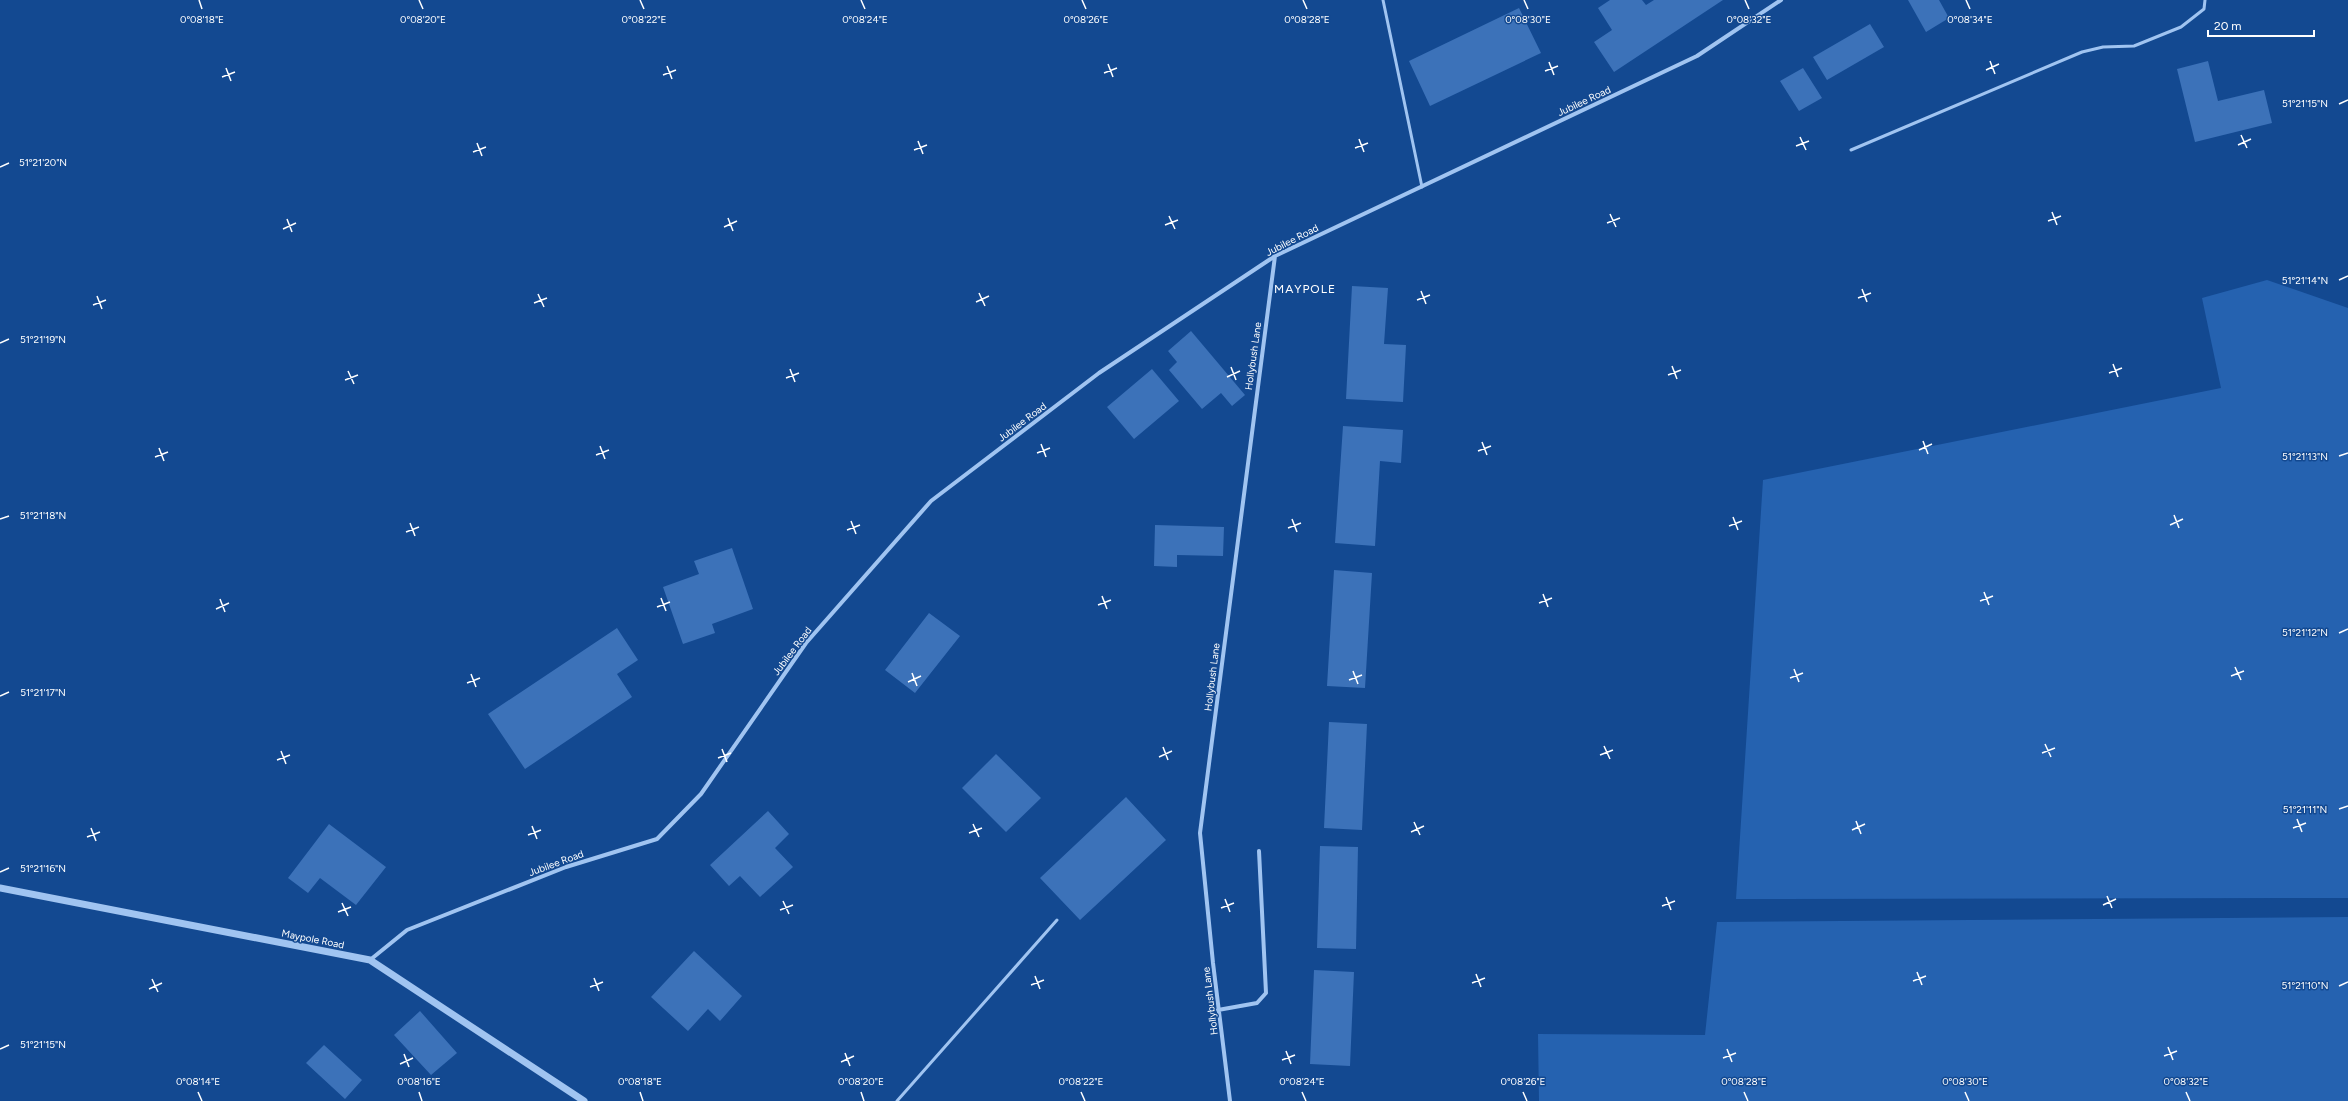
<svg xmlns="http://www.w3.org/2000/svg" width="2348" height="1101" viewBox="0 0 2348 1101" font-family="Figtree,sans-serif">
<style>
.green{fill:#2562b0}
.building{fill:#3c72b9}
.lines{fill:none;stroke-linecap:round;stroke-linejoin:round}
.service{stroke:#a0c4f1;stroke-width:3}
.minor{stroke:#a0c4f1;stroke-width:4}
.tertiary{stroke:#a0c4f1;stroke-width:7}
.ticks{fill:none;stroke:#fff;stroke-width:1.5}
.labels{text-anchor:middle;dominant-baseline:central;stroke-width:3;stroke-linejoin:round;paint-order:stroke}
.street-label{font-size:10px;fill:#fff;stroke:#134991}
.quarter-label{font-size:12px;letter-spacing:1px;fill:#fff;stroke:#134991}
.ticks-label{font-size:10px;text-anchor:middle;fill:#fff;stroke:#134991;stroke-width:3;stroke-linejoin:round;paint-order:stroke}
</style>
<rect width="100%" height="100%" fill="#134991"/>
<!-- green -->
<path class="green" d="M2267 280 2348 308V898L1736 899 1763 480 2221 388 2202 298Z
M2348 917V1101H1539L1538 1034 1705 1035 1717 922Z"/>
<!-- building -->
<path class="building" d="M1610 0H1642L1646 5 1654 0H1723L1614 72 1594 42 1612 30 1598 8Z
M1908 0H1939L1949 18 1926 32Z
M1519 8 1541 53 1430 106 1409 61Z
M1870 24 1884 47 1827 80 1813 57Z
M2208 61 2218 101 2264 90 2272 123 2195 142 2177 69Z
M1803 68 1822 98 1799 111 1780 81Z
M1352 286 1388 288 1384 344 1406 345 1403 402 1346 399Z
M1191 331 1245 395 1232 406 1221 393 1202 409 1169 370 1177 362 1168 351Z
M1152 369 1179 401 1134 439 1107 407Z
M1343 426 1403 430 1401 463 1380 461 1375 546 1335 543Z
M1155 525 1224 527 1223 556 1177 555V567L1154 566Z
M732 548 753 609 712 624 715 633 683 644 663 587 699 574 694 561Z
M1334 570 1372 573 1365 688 1327 686Z
M929 613 960 636 915 693 885 670Z
M617 628 638 660 617 674 632 697 525 769 488 714Z
M1329 722 1367 724 1362 830 1324 828Z
M996 754 1041 798 1006 832 962 788Z
M1126 797 1166 840 1080 920 1040 878Z
M768 811 789 834 775 848 793 867 760 897 740 876 729 886 710 865Z
M329 824 386 867 356 905 320 878 308 893 288 878Z
M1320 846 1358 847 1356 949 1317 948Z
M694 951 742 996 720 1021 708 1009 688 1031 651 997Z
M1314 970 1354 972 1350 1066 1310 1064Z
M420 1011 457 1053 431 1075 394 1035Z
M324 1045 362 1080 345 1099 306 1063Z"/>
<g class="lines">
<!-- service -->
<path class="service" d="M1383 0 1422 187
M1851 150 2082 52 2103 47 2134 46 2181 27 2204 9 2205 0
M897 1101 1057 920"/>
<!-- minor -->
<path class="minor" d="M370 960 407 930 566 867 657 839 701 794 806 643 931 501 1099 373 1275 256 1697 56 1781 0
M1218 1010 1257 1003 1266 993 1259 851
M1230 1101 1213 963 1200 833 1275 256"/>
<!-- tertiary -->
<path class="tertiary" d="M0 888 370 960 584 1101"/>
</g>
<!-- ticks -->
<path class="ticks" d="M199 0 202 9M419 0 423 9M640 0 644 9M861 0 865 9M1082 0 1086 9M1303 0 1307 9M1524 0 1528 9M1745 0 1749 9M1966 0 1970 9M1990 61 1995 74M1549 62 1554 75M1108 64 1113 77M667 66 672 79M226 68 231 81M1986 70 1999 64M1545 71 1558 66M1104 73 1117 68M663 75 676 70M222 77 235 72M2339 104 2348 100M2241 135 2247 148M1800 137 1806 150M1359 139 1364 152M918 141 923 154M477 143 482 156M2238 145 2251 139M1796 146 1809 141M1355 148 1368 143M914 150 927 145M473 152 486 147M0 167 9 163M2052 212 2057 225M1610 214 1616 227M1169 216 1175 229M728 218 733 231M287 219 292 232M2048 221 2061 216M1607 223 1620 218M1165 225 1178 220M724 227 737 221M283 229 296 223M2339 280 2348 276M1862 289 1867 302M1421 291 1426 304M979 293 985 306M538 294 544 307M97 296 102 309M1858 298 1871 293M1417 300 1430 295M976 302 989 296M534 303 547 298M93 305 106 300M0 343 9 339M2113 364 2118 377M1672 366 1677 379M1231 367 1236 380M790 369 795 382M348 371 354 384M2109 373 2122 368M1668 375 1681 370M1227 377 1240 371M786 378 799 373M345 380 358 375M1923 441 1928 454M1482 442 1487 455M1041 444 1046 457M600 446 605 459M159 448 164 461M1919 450 1932 444M1478 451 1491 446M1037 453 1050 448M596 455 609 450M2339 456 2348 453M155 457 168 452M2174 515 2179 528M1733 517 1738 530M0 519 9 516M1292 519 1297 532M851 521 856 534M410 523 415 536M2170 525 2183 519M1729 526 1742 521M1288 528 1301 523M847 530 860 525M406 532 419 527M1984 592 1989 605M1543 594 1548 607M1102 596 1107 609M661 598 666 611M220 599 225 612M1980 601 1993 596M1539 603 1552 598M1098 605 1111 600M657 607 670 602M216 609 229 603M2339 633 2348 629M2235 667 2241 680M1794 669 1799 682M1353 671 1358 684M912 673 917 686M471 674 476 687M2231 676 2244 671M1790 678 1803 673M1349 680 1362 675M908 682 921 676M467 683 480 678M0 696 9 692M2045 744 2051 757M1604 746 1610 759M1163 747 1168 760M722 749 727 762M281 751 286 764M2042 753 2055 748M1600 755 1613 750M1159 757 1172 751M718 758 731 753M277 760 290 755M2339 809 2348 806M2297 819 2302 832M1856 821 1861 834M1414 822 1420 835M973 824 979 837M532 826 537 839M91 828 96 841M2293 828 2306 823M1852 830 1865 824M1411 832 1424 826M969 833 982 828M528 835 541 830M87 837 100 832M0 872 9 868M2107 896 2112 908M1666 897 1671 910M1225 899 1230 912M783 901 789 914M342 903 348 916M2103 905 2116 899M1662 906 1675 901M1221 908 1234 903M780 910 793 905M338 912 351 907M1917 972 1922 985M1476 974 1481 987M1035 976 1040 989M594 978 599 991M152 979 158 992M1913 981 1926 976M1472 983 1485 978M1031 985 1044 980M2339 986 2348 982M590 987 603 982M149 989 162 983M2168 1047 2173 1060M0 1049 9 1045M1727 1049 1732 1062M1286 1051 1291 1064M845 1053 850 1066M404 1054 409 1067M2164 1056 2177 1051M1723 1058 1736 1053M1282 1060 1295 1055M841 1062 854 1056M400 1064 413 1058M198 1092 202 1101M419 1092 422 1101M640 1092 643 1101M861 1092 864 1101M1081 1092 1085 1101M1302 1092 1306 1101M1523 1092 1527 1101M1744 1092 1748 1101M1965 1092 1969 1101M2186 1092 2190 1101"/>
<g class="labels">
<!-- street labels -->
<g class="street-label">
<text transform="translate(1584 101) rotate(-25)">Jubilee Road</text>
<text transform="translate(1292 240) rotate(-27)">Jubilee Road</text>
<text transform="translate(1253 356) rotate(-82)">Hollybush Lane</text>
<text transform="translate(1022 422) rotate(-37)">Jubilee Road</text>
<text transform="translate(792 651) rotate(-53)">Jubilee Road</text>
<text transform="translate(1212 677) rotate(-83)">Hollybush Lane</text>
<text transform="translate(556 863) rotate(-20)">Jubilee Road</text>
<text transform="translate(313 939) rotate(11)">Maypole Road</text>
<text transform="translate(1210 1001) rotate(-97)">Hollybush Lane</text>
</g>
<!-- quarter labels -->
<g class="quarter-label">
<text x="1305" y="289">MAYPOLE</text>
</g>
</g>
<g class="ticks-label">
<text x="202" y="23">0°08'18"E</text>
<text x="423" y="23">0°08'20"E</text>
<text x="644" y="23">0°08'22"E</text>
<text x="865" y="23">0°08'24"E</text>
<text x="1086" y="23">0°08'26"E</text>
<text x="1307" y="23">0°08'28"E</text>
<text x="1528" y="23">0°08'30"E</text>
<text x="1749" y="23">0°08'32"E</text>
<text x="1970" y="23">0°08'34"E</text>
<text x="2305" y="107">51°21'15"N</text>
<text x="43" y="166">51°21'20"N</text>
<text x="2305" y="284">51°21'14"N</text>
<text x="43" y="343">51°21'19"N</text>
<text x="2305" y="460">51°21'13"N</text>
<text x="43" y="519">51°21'18"N</text>
<text x="2305" y="636">51°21'12"N</text>
<text x="43" y="696">51°21'17"N</text>
<text x="2305" y="813">51°21'11"N</text>
<text x="43" y="872">51°21'16"N</text>
<text x="2305" y="989">51°21'10"N</text>
<text x="43" y="1048">51°21'15"N</text>
<text x="198" y="1085">0°08'14"E</text>
<text x="419" y="1085">0°08'16"E</text>
<text x="640" y="1085">0°08'18"E</text>
<text x="861" y="1085">0°08'20"E</text>
<text x="1081" y="1085">0°08'22"E</text>
<text x="1302" y="1085">0°08'24"E</text>
<text x="1523" y="1085">0°08'26"E</text>
<text x="1744" y="1085">0°08'28"E</text>
<text x="1965" y="1085">0°08'30"E</text>
<text x="2186" y="1085">0°08'32"E</text>
</g>
<!-- scale -->
<path d="M2208 30v6h106v-6" fill="none" stroke="#ffffff" stroke-width="2"/>
<text x="2214" y="30" font-size="12" fill="#ffffff" stroke="#134991" stroke-width="3" paint-order="stroke">20 m</text>
</svg>
